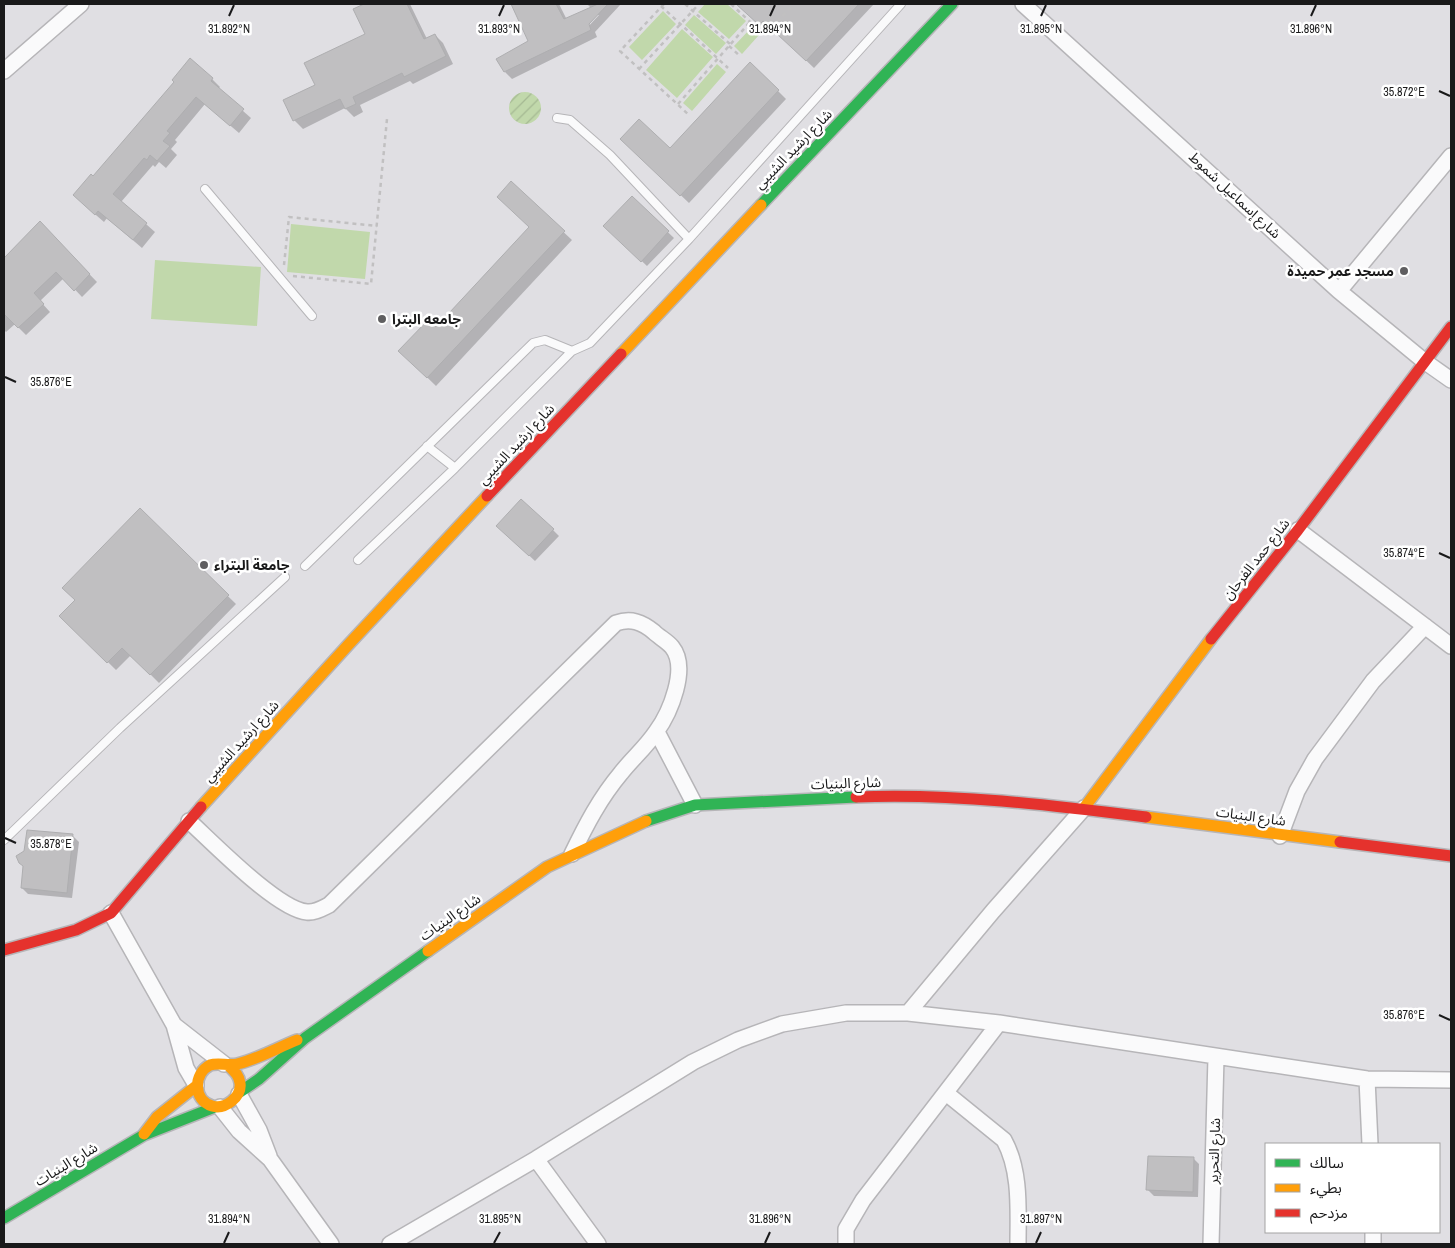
<svg xmlns="http://www.w3.org/2000/svg" width="1455" height="1248" viewBox="0 0 1455 1248" font-family="'Archivo Narrow','Noto Sans Arabic',sans-serif">
<style>
.grass{fill:#c1d8ab}
.garden{fill:url(#garden-furrows)}
.shadow{fill:#0003;fill-rule:evenodd}
.building{fill:#c0bfc1;stroke:#aeaeb0}
.lines{fill:none;stroke-linecap:round;stroke-linejoin:round}
.lane-casing{stroke:#b6b5b8;stroke-width:10}
.street-casing{stroke:#b6b5b8;stroke-width:18}
.fast-casing{stroke:#b6b5b8;stroke-width:14}
.slow-casing{stroke:#b6b5b8;stroke-width:14}
.jam-casing{stroke:#b6b5b8;stroke-width:14}
.path{stroke:#c1c0c1;stroke-width:2.5;stroke-dasharray:4 4;stroke-linecap:butt}
.lane{stroke:#fafafb;stroke-width:8}
.street{stroke:#fafafb;stroke-width:15}
.fast{stroke:#30b455;stroke-width:11}
.slow{stroke:#ff9f0a;stroke-width:11}
.jam{stroke:#e5322d;stroke-width:11}
.ticks{fill:none;stroke:#19191a;stroke-width:2}
.poi-dot{fill:#5f5e60;stroke:#fff;stroke-width:2}
.labels{text-anchor:middle;dominant-baseline:central;stroke-width:5;stroke-linejoin:round;paint-order:stroke}
.street-label{font-size:14px;fill:#19191a;stroke:#fff}
.poi-label{font-size:14px;font-weight:bold;fill:#19191a;stroke:#fff;text-anchor:start}
.ticks-label{font-size:12px;text-anchor:middle;fill:#19191a;stroke:#fff;stroke-width:5;stroke-linejoin:round;paint-order:stroke}
</style>
<defs>
<pattern id="garden-furrows" width="10" height="10" patternUnits="userSpaceOnUse" patternTransform="scale(1.25)"><rect width="10" height="10" fill="#c1d8ab"/><path d="M-1 1l2-2M0 10L10 0M9 11l2-2" fill="none" stroke="#a5b993"/></pattern>
</defs>
<rect width="100%" height="100%" fill="#e0dfe3"/>
<!-- grass -->
<path class="grass" d="M705 4H727L746 21 729 39 698 12Z
M663 11 676 24 642 60 629 47Z
M694 15 726 43 716 54 685 25Z
M751 28 759 35 742 54 734 46Z
M682 29 713 57 677 98 646 70Z
M717 64 726 72 692 111 683 103Z
M291 224 370 232 365 279 287 272Z
M155 260 261 267 257 326 151 319Z"/>
<!-- garden -->
<path class="garden" d="M509 108a16 16 0 1 1 32 0a16 16 0 1 1-32 0Z"/>
<!-- shadow -->
<path class="shadow" d="M360 4H410L427 39 435 35 443 43 453 64 413 84 410 81 360 105 363 112 354 117 345 108 303 129 295 121 285 101 317 85 366 34Z
M512 4H559L567 20 591 8 587 4H621L595 32 597 37 512 79 505 72 530 42ZM596 15H599L585 30 583 28Z
M737 4H874L814 68 772 28 768 32Z
M212 79 220 87 218 89 251 118 239 133 205 104 175 140 177 142 171 149 177 155 166 168 159 162 155 167 153 165 121 202 155 232 142 248 107 218 104 222 82 203 93 178Z
M778 91 786 99 689 203 630 147 670 150Z
M511 183 572 240 436 386 400 351 436 329 531 228Z
M632 198 674 238 647 266 605 226Z
M40 223 97 282 82 297 64 278 40 301 50 312 26 335 15 324 6 332 4 330V258Z
M140 510 236 604 159 683 131 655 116 670 61 616 76 600Z
M553 530 559 536 535 561 504 532Z
M73 836 79 842 72 898 28 894 22 888 24 867Z
M1193 1158 1199 1164 1198 1197 1154 1196 1148 1190Z"/>
<!-- building -->
<path class="building" d="M364 4H407L424 39 435 34 446 56 404 77 402 73 353 97 356 104 345 109 340 99 293 121 283 100 315 85 304 63 365 34 353 9Z
M511 4H556L564 19 598 4H608L589 24 591 30 504 72 496 59 528 41Z
M736 4H859L806 61 763 21 759 25Z
M190 58 213 78 211 81 244 109 230 126 196 97 167 131 170 133 163 141 170 146 157 161 150 155 147 160 144 158 113 194 147 223 133 240 98 211 95 215 73 195 91 174 93 176 174 82 172 80Z
M750 62 779 90 680 196 620 139 639 119 670 148Z
M511 181 565 231 427 378 398 351 428 320 436 327 529 227 497 197Z
M632 196 669 231 641 262 603 226Z
M40 221 90 274 74 291 56 272 34 293 44 304 18 328 4 314V258Z
M521 499 554 529 529 556 496 526Z
M140 508 229 595 150 675 122 648 107 663 59 616 75 600 62 588Z
M27 830 73 834 67 893 21 888 23 866 19 863 16 856 24 851Z
M1148 1156 1194 1157 1193 1192 1146 1190Z"/>
<g class="lines">
<defs>
<path id="lane" d="M557 118 570 120 610 155 689 239
M205 189 312 316
M427 446 455 468
M358 560 455 468 572 351
M305 566 533 343 545 340 572 351 590 343 689 239 901 4
M4 840 120 728 285 577"/>
<path id="street" d="M1023 4 1339 291 1424 361 1451 380
M4 71 81 4
M1339 291 1451 156
M1298 530 1451 646
M657 732 695 805
M189 821C212 842 278 910 307 912 315 913 323 908 329 905L616 623C631 618 642 622 654 632 659 637 667 641 672 647 689 668 670 713 656 732 646 747 632 759 621 773 600 798 586 825 572 854
M1280 836 1297 791 1315 759 1373 681 1425 626
M111 913 174 1025 186 1068 196 1085
M908 1013 993 911 1084 808
M174 1025 224 1064
M1367 1079 1370 1144
M946 1093 1004 1140C1021 1171 1018 1210 1018 1244
M239 1094 259 1130 269 1156
M220 1107 239 1131 270 1159 331 1244
M536 1159 598 1244
M1373 1232V1244
M390 1244 536 1159 693 1062 738 1040 782 1024 846 1013H908L999 1023 1367 1079 1451 1080
M846 1244V1229L863 1200 999 1023
M1211 1244 1216 1057"/>
<path id="fast" d="M761 205 952 4
M646 821 695 805 856 797
M240 1092 259 1079 305 1038 428 951
M4 1218 144 1135 215 1107"/>
<path id="slow" d="M621 354 761 205
M201 807 349 644 487 496
M1084 808 1211 639
M1146 817 1340 842
M428 951 547 867 646 821
M228 1065C234 1071 239 1075 240 1083 242 1097 225 1110 212 1106 193 1100 193 1074 210 1065 218 1062 228 1066 237 1064 258 1059 277 1048 297 1040
M144 1134 157 1117 196 1086"/>
<path id="jam" d="M487 496 621 354
M1211 639 1298 530 1451 327
M856 797C953 793 1051 805 1146 817
M1340 842 1451 856
M4 950 76 930 111 913 201 807"/>
</defs>
<!-- lane casing -->
<use href="#lane" class="lane-casing"/>
<!-- street casing -->
<use href="#street" class="street-casing"/>
<!-- fast casing -->
<use href="#fast" class="fast-casing"/>
<!-- slow casing -->
<use href="#slow" class="slow-casing"/>
<!-- jam casing -->
<use href="#jam" class="jam-casing"/>
<!-- path -->
<path class="path" d="M664 4 620 51 689 115
M685 4 730 44
M731 4 764 35 794 4
M661 6 728 68
M729 46 740 56
M639 69 699 4
M678 104 750 22
M284 265 289 217 377 226
M293 276 371 284 387 119"/>
<!-- lane -->
<use href="#lane" class="lane"/>
<!-- street -->
<use href="#street" class="street"/>
<!-- fast -->
<use href="#fast" class="fast"/>
<!-- slow -->
<use href="#slow" class="slow"/>
<!-- jam -->
<use href="#jam" class="jam"/>
</g>
<!-- ticks -->
<path class="ticks" d="M229 16 234 5M499 16 504 5M770 16 775 5M1041 16 1046 5M1311 16 1316 5M1439 91 1450 96M5 377 16 382M1439 553 1450 558M5 838 16 843M1439 1015 1450 1020M224 1243 229 1232M494 1243 500 1232M765 1243 770 1232M1036 1243 1041 1232"/>
<!-- markers -->
<g class="poi-dot">
<circle cx="1404" cy="271" r="5"/>
<circle cx="382" cy="319" r="5"/>
<circle cx="204" cy="565" r="5"/>
</g>
<g class="labels">
<!-- street labels -->
<g class="street-label">
<text transform="translate(793 149) rotate(-46)">شارع ارشيد الشيبي</text>
<text transform="translate(1235 195) rotate(43)">شارع إسماعيل شموط</text>
<text transform="translate(516 444) rotate(-47)">شارع ارشيد الشيبي</text>
<text transform="translate(1256 559) rotate(-52)">شارع حمد الفرحان</text>
<text transform="translate(241 741) rotate(-48)">شارع ارشيد الشيبي</text>
<text transform="translate(846 783) rotate(-2)">شارع البنيات</text>
<text transform="translate(1251 816) rotate(8)">شارع البنيات</text>
<text transform="translate(450 917) rotate(-35)">شارع البنيات</text>
<text transform="translate(1214 1151) rotate(-88)">شارع التحرير</text>
<text transform="translate(66 1164) rotate(-31)">شارع البنيات</text>
</g>
<!-- poi labels -->
<g class="poi-label">
<text x="1394" y="271" text-anchor="end">مسجد عمر حميدة</text>
<text x="392" y="319">جامعه البترا</text>
<text x="214" y="565">جامعة البتراء</text>
</g>
</g>
<g class="ticks-label">
<text x="229" y="33">31.892°N</text>
<text x="499" y="33">31.893°N</text>
<text x="770" y="33">31.894°N</text>
<text x="1041" y="33">31.895°N</text>
<text x="1311" y="33">31.896°N</text>
<text x="1404" y="96">35.872°E</text>
<text x="51" y="386">35.876°E</text>
<text x="1404" y="557">35.874°E</text>
<text x="51" y="848">35.878°E</text>
<text x="1404" y="1019">35.876°E</text>
<text x="229" y="1223">31.894°N</text>
<text x="500" y="1223">31.895°N</text>
<text x="770" y="1223">31.896°N</text>
<text x="1041" y="1223">31.897°N</text>
</g>
<!-- border -->
<rect width="1455" height="1248" fill="none" stroke="#19191a" stroke-width="10"/>
<!-- legend -->
<rect x="1265" y="1143" width="175" height="90" fill="#ffffff" stroke="#a3a3a3"/>
<rect x="1275" y="1159" width="25" height="8" fill="#30b455" stroke="#a3a3a3"/>
<text x="1310" y="1168" font-size="15" fill="#19191a">سالك</text>
<rect x="1275" y="1184" width="25" height="8" fill="#ff9f0a" stroke="#a3a3a3"/>
<text x="1310" y="1193" font-size="15" fill="#19191a">بطيء</text>
<rect x="1275" y="1209" width="25" height="8" fill="#e5322d" stroke="#a3a3a3"/>
<text x="1310" y="1218" font-size="15" fill="#19191a">مزدحم</text>
</svg>
